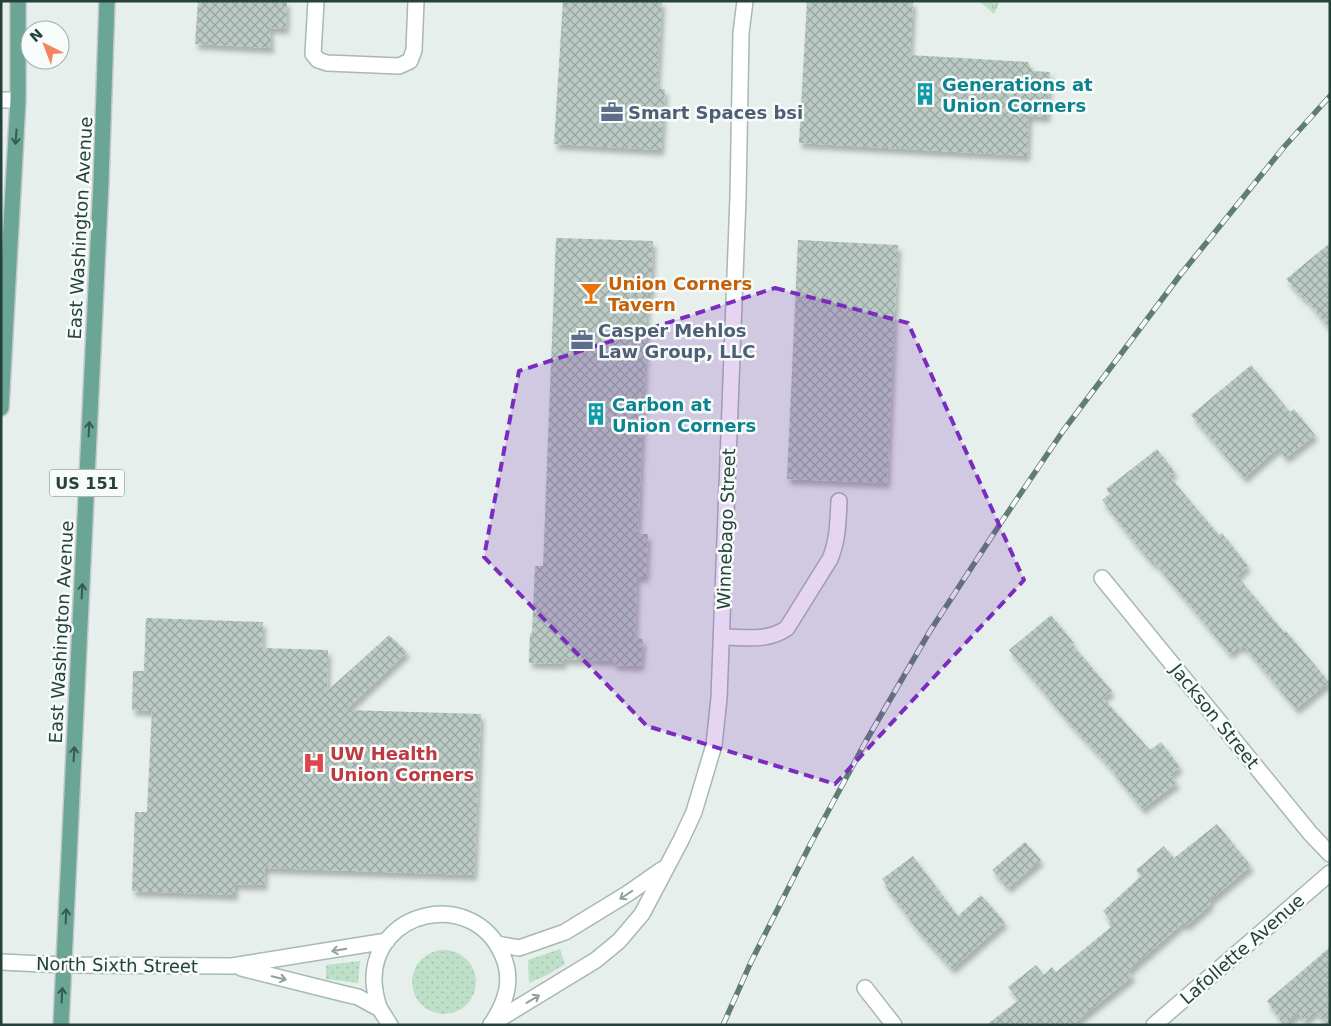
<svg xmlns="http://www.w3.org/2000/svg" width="1331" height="1026" viewBox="0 0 1331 1026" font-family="'DejaVu Sans',sans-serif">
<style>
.grass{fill:url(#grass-dots)}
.park{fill:url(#park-tufts)}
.building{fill:url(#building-cross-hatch);filter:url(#shadow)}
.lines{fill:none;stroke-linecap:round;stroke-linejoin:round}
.lane-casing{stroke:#a8b8b2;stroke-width:18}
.street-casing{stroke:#a8b8b2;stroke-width:18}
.secondary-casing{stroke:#a4bbb3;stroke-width:18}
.primary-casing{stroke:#c2cac8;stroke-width:18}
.lane{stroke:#fff;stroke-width:15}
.street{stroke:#fff;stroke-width:15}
.secondary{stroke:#fff;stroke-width:15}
.primary{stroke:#6aa596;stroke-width:15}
.rail-casing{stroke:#5f7d75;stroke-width:5.5}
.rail{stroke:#f7fbf9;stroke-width:4;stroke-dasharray:11;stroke-linecap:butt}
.oneway{stroke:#365b51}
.oneway2{stroke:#92a09c}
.marked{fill:#7b2cbf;fill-opacity:0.2;stroke:#7b2cbf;stroke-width:4;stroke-dasharray:10 6;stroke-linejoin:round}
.labels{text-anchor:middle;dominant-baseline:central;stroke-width:5;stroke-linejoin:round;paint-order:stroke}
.shield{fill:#f7fbf9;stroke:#637a73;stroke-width:1}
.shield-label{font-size:16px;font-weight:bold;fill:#24423a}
.culture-label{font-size:18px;font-weight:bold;fill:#0d838f;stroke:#f7fbf9;text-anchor:start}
.service-label{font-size:18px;font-weight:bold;fill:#4e5e75;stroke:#f7fbf9;text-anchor:start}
.street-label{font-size:18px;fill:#24423a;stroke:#f7fbf9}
.food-label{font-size:18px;font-weight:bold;fill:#c56008;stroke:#f7fbf9;text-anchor:start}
.health-label{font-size:18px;font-weight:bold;fill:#be3a42;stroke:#f7fbf9;text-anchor:start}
</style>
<defs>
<pattern id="grass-dots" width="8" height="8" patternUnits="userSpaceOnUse" patternTransform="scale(1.25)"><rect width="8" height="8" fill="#bfe0c8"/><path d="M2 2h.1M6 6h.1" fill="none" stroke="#a4c1ad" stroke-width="1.8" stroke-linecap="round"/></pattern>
<pattern id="park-tufts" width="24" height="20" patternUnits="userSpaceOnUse" patternTransform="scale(1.25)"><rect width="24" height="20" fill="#bfe0c8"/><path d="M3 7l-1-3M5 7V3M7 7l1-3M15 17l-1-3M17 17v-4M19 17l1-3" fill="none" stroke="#a4c1ad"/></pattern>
<pattern id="building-cross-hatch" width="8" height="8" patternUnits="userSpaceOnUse" patternTransform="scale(1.25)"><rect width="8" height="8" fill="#bbcac4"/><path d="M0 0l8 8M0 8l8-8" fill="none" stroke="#98a6a0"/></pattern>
<filter id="shadow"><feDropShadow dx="3" dy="5.5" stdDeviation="2.5" flood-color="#0004"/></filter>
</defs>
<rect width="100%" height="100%" fill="#e6efeb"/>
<!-- grass -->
<path class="grass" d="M560 949 565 964 547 975 529 983 528 960Z
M412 982a32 32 0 1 1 64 0a32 32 0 1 1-64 0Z
M360 961 358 983 326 979V965Z"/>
<!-- park -->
<path class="park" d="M979 1H1000L994 14Z"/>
<!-- building -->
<path class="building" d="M198 1H287L286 29 270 28 271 48 195 44Z
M563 1H662L657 89H665L661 150 554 144Z
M807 1H913L910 55 1028 62 1032 71 1050 72 1047 117 1029 116 1027 156 799 143Z
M556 238 653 241 651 293H648L638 534H648L646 577H637L635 638 643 639 641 666 614 665 613 661 564 659 563 664 529 663 530 633 532 634 535 566H543Z
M798 240 898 245 887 483 787 479Z
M1330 243V329L1306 299 1305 300 1286 279Z
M1251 365 1290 412 1294 409 1315 435 1286 458 1278 448 1244 478 1191 415Z
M1157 449 1175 472 1169 476 1219 535 1222 533 1248 566 1237 576 1284 632 1286 631 1329 682 1296 709 1244 646 1241 649 1239 646 1230 654 1155 563 1153 564 1134 542 1102 500 1110 494 1106 489Z
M1051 615 1074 643 1072 644 1112 691 1103 698 1150 750 1161 742 1180 767 1170 775 1177 783 1142 809 1108 765 1071 725 1009 650Z
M146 618 263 622 262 648 328 650 327 691 389 635 407 652 346 710 481 714 474 875 265 868 264 885 235 884V895L132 891 135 812H147L152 711 132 710 133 671H144Z
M1217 824 1251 866 1209 901 1211 904 1186 926 1183 923 1128 971 1133 976 1072 1025H986L1019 1000 1008 987 1036 965 1044 975 1052 967 1056 972 1111 927 1108 924 1111 921 1103 911 1141 876 1136 870 1164 846 1174 858Z
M1025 842 1041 860 1008 888 992 870Z
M913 856 958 916 981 895 1005 922 952 969 919 932 886 887 887 886 882 879Z
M1330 947V1025H1327L1315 1011 1305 1021 1298 1013 1284 1025 1267 1001Z"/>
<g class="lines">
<defs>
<path id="lane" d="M316 1 313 54 318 60 327 63 399 66 410 61 414 50 416 1
M722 637C744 637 768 642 787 628L830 559C838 540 838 521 839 501"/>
<path id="street" d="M1 100H18
M1102 578 1310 833 1330 854
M497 944 519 948 565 932 627 894 663 869
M865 988 894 1025
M491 1024 596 960 619 941 642 914 681 840 694 812 714 745 719 698 738 197 741 33 745 1
M1154 1025 1330 873"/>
<path id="secondary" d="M1 962 64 965 232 966 387 941
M241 968 345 994 358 997 380 1009
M390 1025C387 1020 383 1014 380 1009 376 1001 375 992 374 983 371 910 472 887 502 954 514 980 506 1002 491 1025"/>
<path id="primary" d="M1 408 18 100V1
M61 1025 101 182 107 1"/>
</defs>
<!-- lane casing -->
<use href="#lane" class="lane-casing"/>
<!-- street casing -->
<use href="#street" class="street-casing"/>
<!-- secondary casing -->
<use href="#secondary" class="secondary-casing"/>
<!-- primary casing -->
<use href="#primary" class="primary-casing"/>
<!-- lane -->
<use href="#lane" class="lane"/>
<!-- street -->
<use href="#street" class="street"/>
<!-- secondary -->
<use href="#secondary" class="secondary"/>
<!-- primary -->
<use href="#primary" class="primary"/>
<defs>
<path id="rail" d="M723 1025 751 962 811 843 866 741 930 631 1000 524 1063 431 1181 274 1284 147 1330 96"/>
</defs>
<!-- rail casing -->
<use href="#rail" class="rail-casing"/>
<!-- rail -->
<use href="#rail" class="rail"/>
</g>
<!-- one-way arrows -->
<defs><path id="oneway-shaft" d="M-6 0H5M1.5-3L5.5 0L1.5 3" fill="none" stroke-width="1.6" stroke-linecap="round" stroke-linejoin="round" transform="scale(1.25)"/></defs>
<g class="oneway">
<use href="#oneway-shaft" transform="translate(16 137) rotate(94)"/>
<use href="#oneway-shaft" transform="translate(89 429) rotate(-87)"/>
<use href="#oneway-shaft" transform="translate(82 591) rotate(-87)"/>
<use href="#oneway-shaft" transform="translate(74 754) rotate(-87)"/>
<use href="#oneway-shaft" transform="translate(66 916) rotate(-87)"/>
<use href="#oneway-shaft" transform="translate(62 995) rotate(-87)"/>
</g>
<g class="oneway2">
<use href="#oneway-shaft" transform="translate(626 895) rotate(146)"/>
<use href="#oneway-shaft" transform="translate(339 950) rotate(170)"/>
<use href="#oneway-shaft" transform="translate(279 978) rotate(13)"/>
<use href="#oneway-shaft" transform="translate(533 999) rotate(-31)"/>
</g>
<!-- marked area -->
<path class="marked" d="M775 288 908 323 1024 580 835 784 647 726 484 557 519 371Z"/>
<!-- icons -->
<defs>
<symbol id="building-bare" viewBox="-9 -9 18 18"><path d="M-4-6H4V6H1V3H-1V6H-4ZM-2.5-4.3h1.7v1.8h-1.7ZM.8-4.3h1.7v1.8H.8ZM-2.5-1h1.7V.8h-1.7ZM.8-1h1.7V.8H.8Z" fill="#0f9aa8" stroke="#f7fbf9" stroke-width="2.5" paint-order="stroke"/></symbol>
<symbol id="office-bare" viewBox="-9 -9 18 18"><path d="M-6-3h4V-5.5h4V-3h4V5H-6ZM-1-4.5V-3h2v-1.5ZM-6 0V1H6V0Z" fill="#5c6f8a" stroke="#f7fbf9" stroke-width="2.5" paint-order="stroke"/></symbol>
<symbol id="bar-bare" viewBox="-9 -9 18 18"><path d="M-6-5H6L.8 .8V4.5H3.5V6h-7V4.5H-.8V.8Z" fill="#e8710a" stroke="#f7fbf9" stroke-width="2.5" paint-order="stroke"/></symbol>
<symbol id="hospital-bare" viewBox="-9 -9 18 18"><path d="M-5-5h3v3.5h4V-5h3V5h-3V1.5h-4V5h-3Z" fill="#e0444e" stroke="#f7fbf9" stroke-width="2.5" paint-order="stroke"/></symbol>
</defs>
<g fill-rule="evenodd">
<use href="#building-bare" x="909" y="78" width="32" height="32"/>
<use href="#office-bare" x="596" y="96" width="32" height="32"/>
<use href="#bar-bare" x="575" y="277" width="32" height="32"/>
<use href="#office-bare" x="566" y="324" width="32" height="32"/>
<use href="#building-bare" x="580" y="398" width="32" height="32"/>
<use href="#hospital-bare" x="298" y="747" width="32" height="32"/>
</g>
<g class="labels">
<!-- shield labels -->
<rect class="shield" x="49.5" y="469.5" width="75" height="27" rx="4"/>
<g class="shield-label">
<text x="87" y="483">US 151</text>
</g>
<!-- culture labels -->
<g class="culture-label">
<text x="942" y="84">Generations at<tspan x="942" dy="21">Union Corners</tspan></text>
<text x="612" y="404">Carbon at<tspan x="612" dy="21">Union Corners</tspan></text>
</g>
<!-- service labels -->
<g class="service-label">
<text x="628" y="112">Smart Spaces bsi</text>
<text x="598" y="330">Casper Mehlos<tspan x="598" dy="21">Law Group, LLC</tspan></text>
</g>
<!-- street labels -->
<g class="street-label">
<text transform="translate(80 228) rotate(-87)">East Washington Avenue</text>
<text transform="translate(726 529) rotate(-88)">Winnebago Street</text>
<text transform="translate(61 632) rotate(-87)">East Washington Avenue</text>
<text transform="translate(1215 716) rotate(51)">Jackson Street</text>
<text transform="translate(1242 949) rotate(-41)">Lafollette Avenue</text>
<text transform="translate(117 965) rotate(1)">North Sixth Street</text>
</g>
<!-- food labels -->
<g class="food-label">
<text x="608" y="283">Union Corners<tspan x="608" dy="21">Tavern</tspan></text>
</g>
<!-- health labels -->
<g class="health-label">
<text x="330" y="753">UW Health<tspan x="330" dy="21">Union Corners</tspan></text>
</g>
</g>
<!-- border -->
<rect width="1331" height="1026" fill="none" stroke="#24423a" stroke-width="5"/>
<!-- north arrow -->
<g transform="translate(45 45) rotate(318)"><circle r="24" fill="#f7fbf9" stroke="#a3b1ad"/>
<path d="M0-4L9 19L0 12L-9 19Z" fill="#f4845f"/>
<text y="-8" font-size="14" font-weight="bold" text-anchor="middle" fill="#24423a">N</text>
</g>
</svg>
